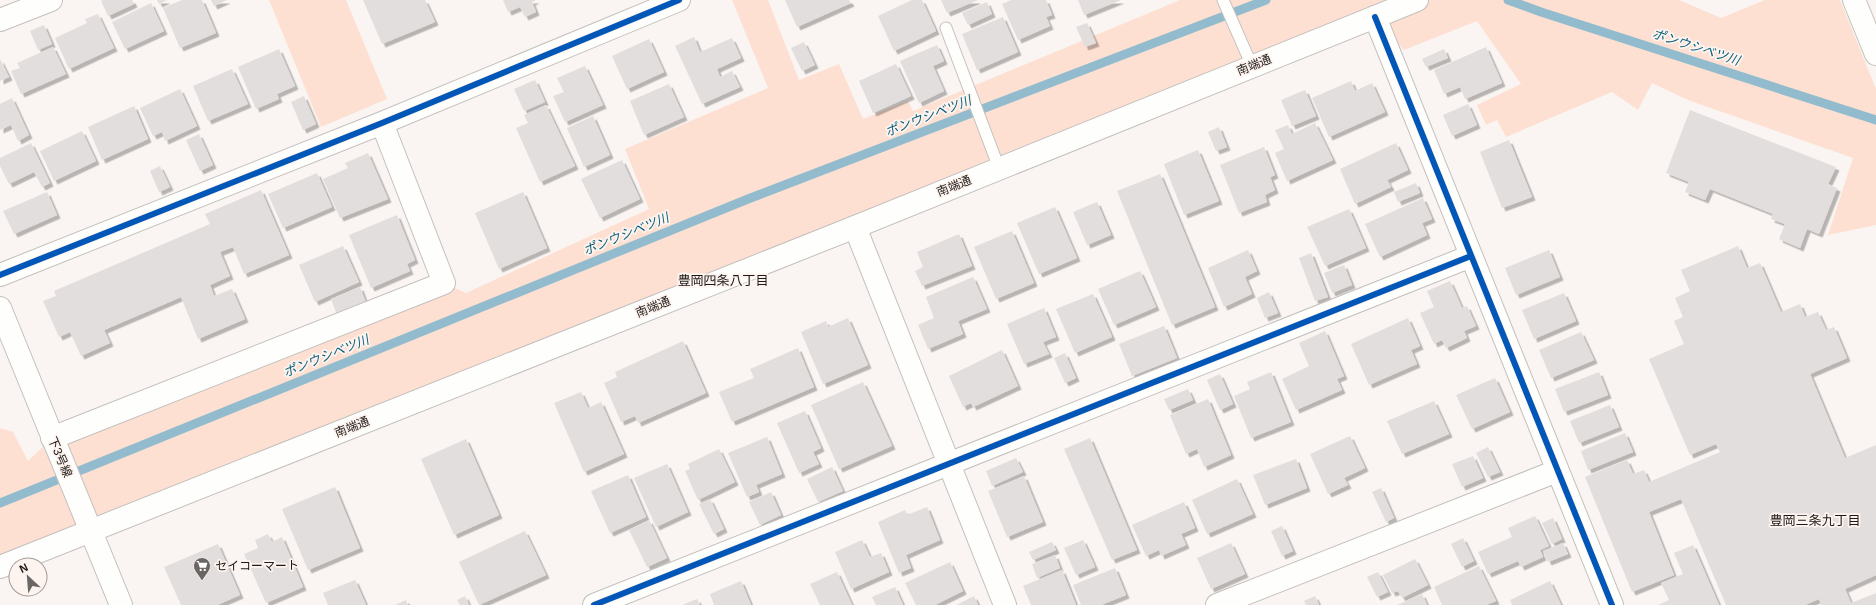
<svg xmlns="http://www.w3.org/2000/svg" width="1876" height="605" viewBox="0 0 1876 605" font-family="Helvetica,'Noto Sans JP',sans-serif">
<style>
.green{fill:#fde0d2}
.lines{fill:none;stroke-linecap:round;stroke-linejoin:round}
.stream{stroke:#92bcce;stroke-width:9}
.building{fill:#e3dede;filter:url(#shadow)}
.lane-casing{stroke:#c4c0be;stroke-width:13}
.street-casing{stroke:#c4c0be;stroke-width:24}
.secondary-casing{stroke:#c4c0be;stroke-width:24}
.lane{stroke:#fefefd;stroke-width:11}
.street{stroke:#fefefd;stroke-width:22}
.secondary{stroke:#fefefd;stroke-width:22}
.cycleway-casing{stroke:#fef4ef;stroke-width:8}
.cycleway{stroke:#0057b8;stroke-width:6}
.labels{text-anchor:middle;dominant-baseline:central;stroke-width:3.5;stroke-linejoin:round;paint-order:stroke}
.street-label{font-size:12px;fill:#1d1917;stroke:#fef4ef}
.poi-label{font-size:12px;fill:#1d1917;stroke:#fef4ef;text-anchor:start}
.water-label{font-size:13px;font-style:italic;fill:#0a607b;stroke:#fef4ef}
.neighbourhood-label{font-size:13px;fill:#1d1917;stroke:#fef4ef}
</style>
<defs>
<filter id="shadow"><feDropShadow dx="3.5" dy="3.5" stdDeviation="0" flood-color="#0004"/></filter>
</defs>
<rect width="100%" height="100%" fill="#faf5f2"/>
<!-- green -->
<path class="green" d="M269 0H346L387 99 321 127Z
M732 0H768L799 80 839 64 863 119 908 101 913 111 1180 0H1679L1721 18 1765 0H1840L1876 89V225L1828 235 1853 158 1688 100 1652 83 1638 110 1612 92 1506 137 1497 120 1486 125 1477 105 1521 84 1477 21 1404 50 1375 17 0 567V428L13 432 28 461 52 438 444 283 466 293 649 209 625 149 768 88Z"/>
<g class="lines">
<!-- stream -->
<path class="stream" d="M1508 0 1541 12 1876 120
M0 503 748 199 1266 0"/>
</g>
<!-- building -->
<path class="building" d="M103 0H132L134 4 108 16 101 1Z
M157 0H167L159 4Z
M182 0H202L216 33 180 48 163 8Z
M211 0H227L214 6Z
M363 0H425L435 22 382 44Z
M503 0H536L532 2 536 12 525 17 520 7 508 12Z
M785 0H849L851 3 797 27Z
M912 0H922L936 31 894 51 878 16Z
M941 0H978L947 13Z
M1011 0H1046L1052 15 1046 17 1050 26 1018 40 1002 4Z
M1078 0H1121L1084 15Z
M987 2 992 14 968 25 962 13Z
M151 3 164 31 125 49 112 22Z
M98 14 114 48 69 69 55 38 87 23 85 19Z
M1003 17 1018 52 977 70 962 34Z
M1087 23 1096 43 1085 47 1076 27Z
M44 25 52 44 38 50 30 31Z
M694 37 700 52 732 38 741 58 717 69 720 77 732 71 740 87 702 104 675 46Z
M649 39 664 72 627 89 612 56Z
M804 42 815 65 802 71 791 48Z
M937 45 944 61 933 66 944 91 919 103 900 61Z
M53 47 66 74 21 94 11 71 20 68 17 63Z
M1486 47 1502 83 1465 99 1460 87 1444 94 1434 70Z
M279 49 295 86 277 94 279 99 256 109 238 67Z
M1444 49 1448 58 1426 67 1422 59Z
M0 59 9 77 0 81Z
M896 64 911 96 873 113 859 81Z
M585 66 603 105 565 122 553 96 564 92 557 78Z
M232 69 248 104 208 121 193 86Z
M535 80 545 102 524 111 514 89Z
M1351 81 1355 91 1372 83 1385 112 1329 137 1312 98Z
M669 84 684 117 644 135 630 101Z
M180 89 197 126 165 141 162 132 153 136 140 108Z
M1305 90 1316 116 1292 126 1281 100Z
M304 96 316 124 303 130 291 102Z
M12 98 29 135 18 141 11 125 0 130V104Z
M1468 104 1477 125 1452 136 1443 115Z
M546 105 575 166 540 182 516 128 528 123 524 115Z
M134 106 148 139 102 160 88 127Z
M1690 110 1836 167 1828 184 1837 188 1819 234 1807 229 1800 248 1779 239 1785 224 1771 219 1773 214 1710 189 1705 200 1685 192 1689 182 1666 173Z
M593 116 610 155 584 167 567 128Z
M1315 123 1333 160 1287 181 1275 153 1284 149 1275 130 1288 125 1292 134Z
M1219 127 1227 147 1216 151 1208 132Z
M82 131 96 161 54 181 40 151Z
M199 134 213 165 200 171 186 140Z
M1509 140 1532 197 1502 208 1480 152Z
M31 143 50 183 42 187 34 172 9 184 0 166V158Z
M1396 143 1408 170 1387 180 1391 187 1355 204 1340 169Z
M1264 147 1275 175 1270 177 1275 190 1265 195 1267 202 1239 213 1220 165Z
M1198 150 1219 201 1184 215 1164 164Z
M368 153 388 199 340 218 323 179 348 168 345 163Z
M622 160 640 199 600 218 581 179Z
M160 166 170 187 159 192 150 171Z
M317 173 332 207 283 228 268 194Z
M1160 174 1215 307 1172 325 1117 191Z
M1416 183 1420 193 1398 202 1394 192Z
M261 190 289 255 244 274 233 247 220 252 230 276 210 285 214 296 232 289 245 319 198 339 181 297 104 330 110 343 81 356 70 332 59 337 43 301 56 296 54 291 210 224 205 214Z
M47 192 57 215 14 234 3 211Z
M523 192 547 248 499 269 475 213Z
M1423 198 1432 219 1422 223 1427 235 1380 257 1365 224Z
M1097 202 1111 235 1087 245 1073 212Z
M1055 207 1077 258 1039 274 1017 223Z
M1349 209 1366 248 1325 266 1307 227Z
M397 215 415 260 407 264 410 271 371 288 349 235Z
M1012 231 1034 283 996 299 974 247Z
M959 234 972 266 922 286 915 271 923 267 917 252Z
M343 246 359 282 315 302 299 265Z
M1738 246 1747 268 1760 263 1781 312 1800 304 1805 317 1818 312 1826 330 1834 327 1847 358 1810 374 1845 458 1876 445V575L1845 589 1851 603 1876 593V605H1821L1819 599 1805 605H1726L1681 499 1649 512 1674 575 1632 592 1585 477 1627 460 1633 474 1644 470 1649 482 1720 452 1716 444 1690 455 1649 359 1684 344 1674 321 1683 317 1675 298 1690 291 1681 270Z
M1248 250 1257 271 1245 277 1252 294 1224 307 1208 268Z
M1549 250 1560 277 1516 295 1505 268Z
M1311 253 1328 297 1315 301 1299 258Z
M1344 265 1352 285 1332 293 1324 273Z
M1140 271 1156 307 1114 325 1098 289Z
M973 277 987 309 958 321 963 334 928 349 918 325 934 318 926 297Z
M1450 281 1462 308 1467 306 1476 326 1464 331 1467 338 1446 348 1442 340 1434 344 1420 313 1434 307 1427 291Z
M360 287 366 303 337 315 331 299Z
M1269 292 1278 313 1265 318 1257 298Z
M1564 293 1576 321 1534 339 1522 310Z
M1093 294 1112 337 1075 353 1056 309Z
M1044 308 1056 337 1043 342 1049 354 1024 364 1007 324Z
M848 318 868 365 823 384 801 332 826 321 828 327Z
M1408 318 1420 346 1411 350 1417 364 1369 385 1351 344Z
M1164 326 1177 358 1132 376 1119 344Z
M1325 331 1344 376 1337 379 1342 390 1296 410 1282 379 1309 366 1299 343Z
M1581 332 1594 360 1551 378 1539 350Z
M683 341 706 393 638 423 635 416 621 422 604 383 617 377 615 372Z
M798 348 814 387 732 422 719 392 754 378 750 369Z
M1002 350 1018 386 973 407 971 403 963 407 949 376Z
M1065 353 1076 378 1065 383 1054 358Z
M1271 372 1291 422 1251 438 1234 396 1250 389 1247 382Z
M1599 372 1608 395 1564 412 1555 389Z
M1220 374 1233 404 1220 410 1207 380Z
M1495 378 1510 412 1472 429 1456 395Z
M863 382 892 446 839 469 811 405Z
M1188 389 1193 400 1169 410 1164 399Z
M581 392 588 408 601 402 624 454 584 472 554 403Z
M1208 399 1231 455 1204 467 1197 449 1186 454 1170 415Z
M1434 401 1449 434 1402 454 1387 421Z
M1610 405 1619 427 1579 443 1570 421Z
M805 411 821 448 813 452 819 464 799 473 777 423Z
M1625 433 1633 452 1588 470 1581 451Z
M1350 436 1365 468 1344 478 1348 485 1328 494 1310 454Z
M767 437 782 474 756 485 759 492 747 497 728 453Z
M1090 438 1137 550 1112 560 1064 449Z
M466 439 499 515 454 535 421 459Z
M1488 447 1500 472 1488 477 1476 453Z
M719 449 735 482 698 500 685 471 690 469 688 464Z
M1473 456 1483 478 1462 487 1452 464Z
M1016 458 1023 472 992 486 986 471Z
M1296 459 1307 488 1265 505 1253 475Z
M667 464 688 512 656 527 634 478Z
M832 467 843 491 818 502 807 479Z
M628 475 646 517 610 533 591 491Z
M1024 476 1043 522 1007 537 988 491Z
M1237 479 1253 514 1207 534 1192 500Z
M335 487 360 548 308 570 282 509Z
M1381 488 1394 518 1386 522 1372 492Z
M771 492 781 515 760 525 749 502Z
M710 499 724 529 714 534 699 504Z
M1184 502 1195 528 1181 534 1186 545 1161 556 1159 550 1146 556 1132 525Z
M927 507 940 540 906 555 911 568 899 573 878 522 905 510 907 515Z
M1535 516 1549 546 1540 550 1543 557 1521 567 1518 561 1488 574 1478 552 1512 537 1508 528Z
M1553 518 1562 539 1552 544 1542 523Z
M649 520 667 558 647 567 629 530Z
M1282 526 1293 551 1282 556 1271 531Z
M525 531 546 575 479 605 459 562Z
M268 534 272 542 282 537 303 587 266 603 244 554 258 548 255 540Z
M1463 538 1474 561 1462 567 1451 544Z
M862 540 870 557 881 553 889 572 851 589 835 552Z
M1083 540 1095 567 1076 575 1064 548Z
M1052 542 1056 550 1033 560 1029 552Z
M1231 543 1245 574 1211 589 1197 558Z
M1563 543 1568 554 1548 562 1543 551Z
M218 544 240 595 217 605H181L164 567Z
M1693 545 1719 605H1658L1669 600 1661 583 1683 574 1674 553Z
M1055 555 1060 568 1037 578 1032 564Z
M1415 559 1428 585 1402 598 1398 591 1392 593 1383 575Z
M950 562 963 591 935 605H916L905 583Z
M1479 566 1496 601 1486 605H1442L1434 587Z
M1115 568 1126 595 1101 605H1081L1073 585Z
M1062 570 1076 605H1031L1023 586Z
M837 572 852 605H820L810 584Z
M1378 572 1388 592 1377 597 1367 577Z
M355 580 366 605H328L323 593Z
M741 581 751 605H714L710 594Z
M1550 581 1561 605H1512L1510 600Z
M895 587 903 605H876L872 597Z
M1422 594 1427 605H1397Z
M465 596 469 605H460L457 600Z
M974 596 978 605H956Z
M1315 596 1319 605H1306L1304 601Z
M697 599 700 605H682Z
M406 600 408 605H395Z"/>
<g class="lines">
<defs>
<path id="lane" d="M1223 0 1252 66
M946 28 999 168"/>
<path id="street" d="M1854 0 1876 54
M1375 17 1612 605
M0 20 51 0
M855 227 1005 605
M0 275 382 123 679 0
M52 438 444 283 382 123
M594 605 1471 256
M1217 605 1557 471"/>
<path id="secondary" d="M0 308 121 605
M0 567 855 227 1417 0"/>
</defs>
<!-- lane casing -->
<use href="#lane" class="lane-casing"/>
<!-- street casing -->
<use href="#street" class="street-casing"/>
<!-- secondary casing -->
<use href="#secondary" class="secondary-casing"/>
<!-- lane -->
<use href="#lane" class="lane"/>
<!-- street -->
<use href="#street" class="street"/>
<!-- secondary -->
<use href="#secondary" class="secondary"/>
<defs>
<path id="cycleway" d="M1375 17 1612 605
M0 275 382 123 679 0
M594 605 1471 256"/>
</defs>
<!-- cycleway casing -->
<use href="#cycleway" class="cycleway-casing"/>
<!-- cycleway -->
<use href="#cycleway" class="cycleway"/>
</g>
<!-- icons -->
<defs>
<symbol id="supermarket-pin" viewBox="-11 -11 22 30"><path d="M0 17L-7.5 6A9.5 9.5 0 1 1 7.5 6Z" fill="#6a6664" stroke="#fef4ef"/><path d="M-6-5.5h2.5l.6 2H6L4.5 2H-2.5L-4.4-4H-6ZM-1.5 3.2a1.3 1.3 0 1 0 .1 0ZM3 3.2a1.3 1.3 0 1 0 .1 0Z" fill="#fff"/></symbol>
</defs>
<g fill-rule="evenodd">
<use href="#supermarket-pin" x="192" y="556" width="20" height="27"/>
</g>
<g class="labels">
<!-- street labels -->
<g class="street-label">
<text transform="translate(1254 65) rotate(-22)">南端通</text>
<text transform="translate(954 186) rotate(-22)">南端通</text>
<text transform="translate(653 307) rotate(-22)">南端通</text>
<text transform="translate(352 427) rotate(-22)">南端通</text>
<text transform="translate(60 457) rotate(67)">下3号線</text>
</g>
<!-- poi labels -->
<g class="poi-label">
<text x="215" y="566">セイコーマート</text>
</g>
<!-- water labels -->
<g class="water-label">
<text transform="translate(1696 47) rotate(18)">ポンウシベツ川</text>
<text transform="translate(928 116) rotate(-21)">ポンウシベツ川</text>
<text transform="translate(626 234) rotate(-22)">ポンウシベツ川</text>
<text transform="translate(326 356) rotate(-22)">ポンウシベツ川</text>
</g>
<!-- neighbourhood labels -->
<g class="neighbourhood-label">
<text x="723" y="280">豊岡四条八丁目</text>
<text x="1815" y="520">豊岡三条九丁目</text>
</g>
</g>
<!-- north arrow -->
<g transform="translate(28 577) rotate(334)"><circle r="19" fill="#fef4ef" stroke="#a49c99"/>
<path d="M0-3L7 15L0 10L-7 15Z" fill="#6a6664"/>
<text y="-6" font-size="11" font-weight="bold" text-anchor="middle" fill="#1d1917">N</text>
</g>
</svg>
